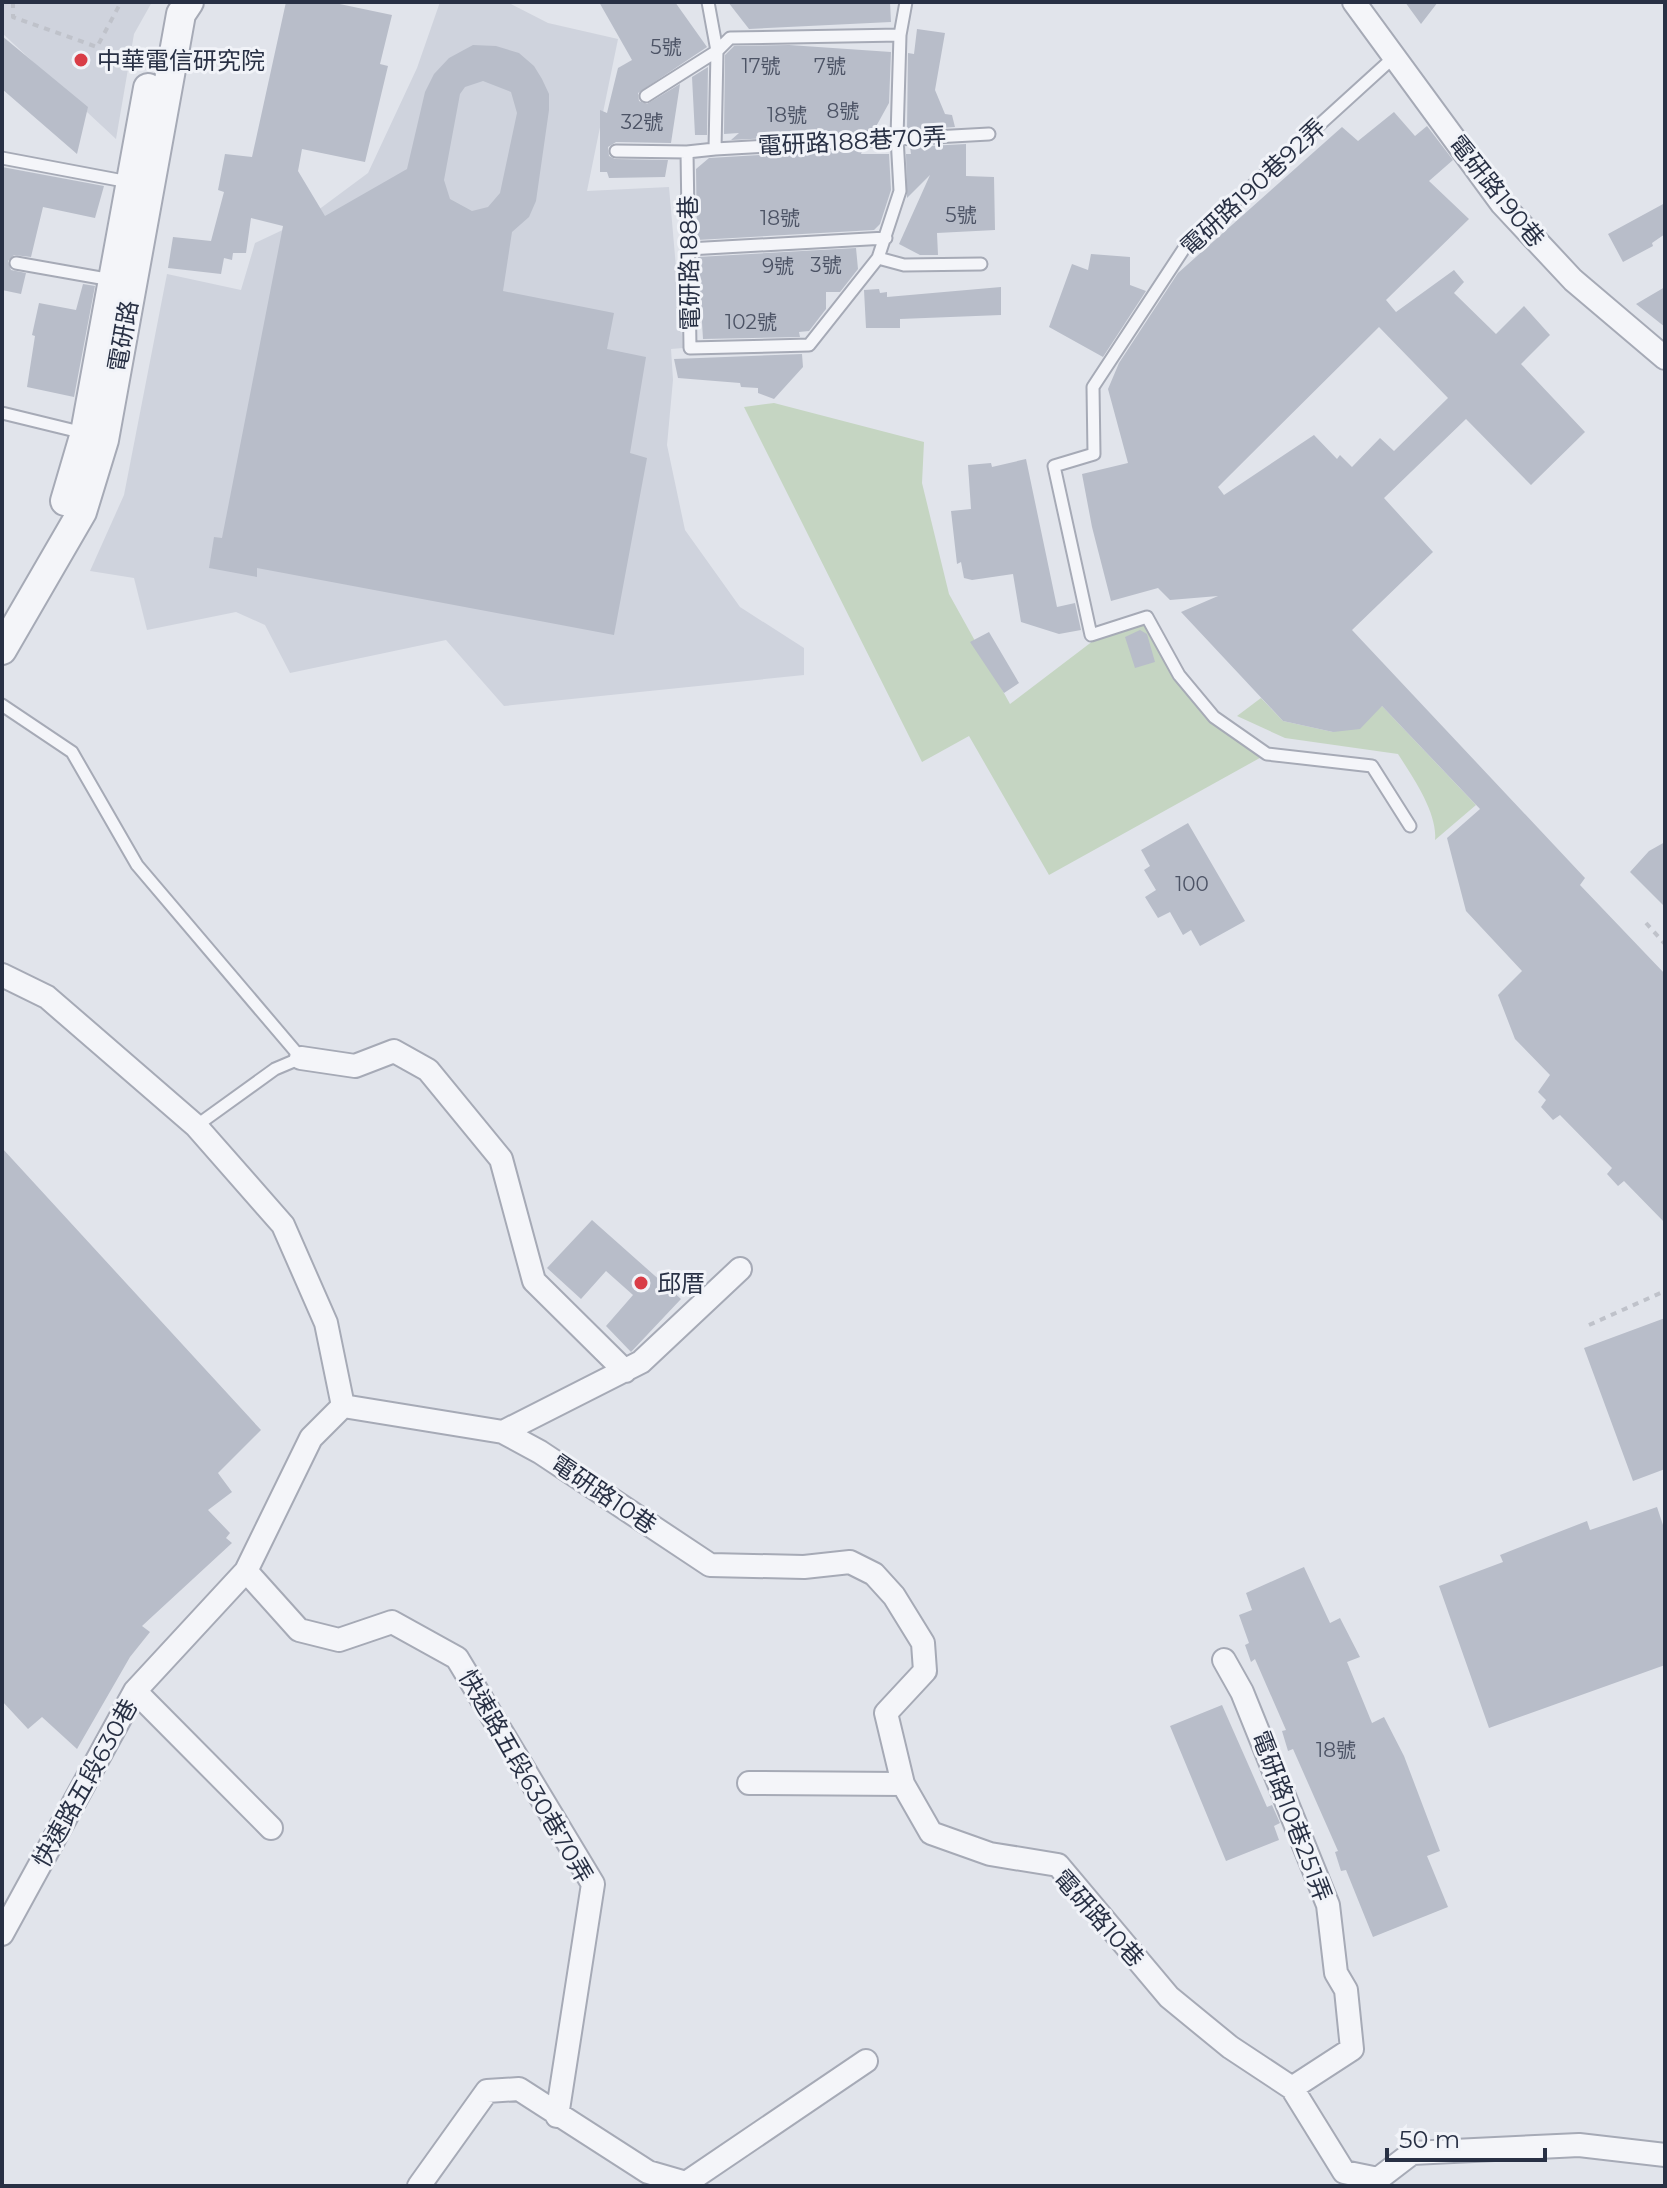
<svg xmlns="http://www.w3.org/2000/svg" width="1667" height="2188" viewBox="0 0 1667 2188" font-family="Montserrat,'Noto Sans TC',sans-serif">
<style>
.built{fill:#cfd3dd}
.green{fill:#c5d5c2}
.building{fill:#b8bdc9;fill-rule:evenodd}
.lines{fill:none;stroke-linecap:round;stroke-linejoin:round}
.service-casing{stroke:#a6aab6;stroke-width:15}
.minor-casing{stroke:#a6aab6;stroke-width:26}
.tertiary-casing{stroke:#a6aab6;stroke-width:32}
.path{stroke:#bfc2ca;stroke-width:4;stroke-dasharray:6 6;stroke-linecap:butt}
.service{stroke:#f4f5f9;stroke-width:11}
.minor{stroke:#f4f5f9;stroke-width:22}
.tertiary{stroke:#f4f5f9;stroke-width:28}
.poi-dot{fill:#d93d47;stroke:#f1f3f8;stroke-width:3}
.labels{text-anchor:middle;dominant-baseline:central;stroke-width:6;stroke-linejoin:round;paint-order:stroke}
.number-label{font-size:20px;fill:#4c5365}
.poi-label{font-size:24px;fill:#283044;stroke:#f1f3f8;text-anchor:start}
.street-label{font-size:24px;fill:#283044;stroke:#f1f3f8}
</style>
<rect width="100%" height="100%" fill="#e1e4eb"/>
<!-- built -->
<path class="built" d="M2 2H152L134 34 116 139 2 33Z
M440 2H507L548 23 618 39 587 191 669 187 683 348 671 349 673 380 667 445 685 530 740 607 804 648V675L504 706 446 640 290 673 265 625 236 612 147 630 134 578 90 571 124 495 167 274 241 290 255 243 306 219 368 173 417 68Z"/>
<!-- green -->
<path class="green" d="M774 403 924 442 922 483 949 594 1010 704 1110 628 1147 617 1214 717 1267 754 1049 875 969 736 922 762 744 407Z
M1261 698 1283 721 1333 732 1382 706 1476 805 1435 840C1438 813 1412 776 1398 754L1285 738 1237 716Z"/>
<!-- building -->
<path class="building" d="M286 2H330L392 15 380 64 388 66 365 162 302 149 298 171 325 216 407 169 425 92 434 74 449 58 473 45 496 46 519 53 534 66 542 79 549 94V110L536 201 529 217 512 232 503 291 614 313 607 349 646 357 630 453 647 458 614 635 257 568V577L209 568 214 537 222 538 283 226 251 218 246 253H233L232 260 224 258 221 274 168 268 173 237 211 241 224 192 218 190 225 154 252 157ZM483 81 511 92 517 113 500 193 488 207 472 211 450 199 444 180 460 94 465 87Z
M599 2H675L707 47 638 93 639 101 647 104 680 84 671 143 616 142 608 147 609 156 615 159 668 160 665 177 609 178 607 172H600V110L607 113 618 68 632 60Z
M728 2H890L891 22 749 29Z
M1405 2H1438L1421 24Z
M917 29 945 33 935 90 945 114 952 115 955 127 907 130 908 53 914 54Z
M2 36 88 107 77 154 2 89Z
M789 45 891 52 889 103 873 132 731 140 739 133 724 134 725 55 734 46Z
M708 67 707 135H695L692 77Z
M1394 112 1415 136 1427 126 1453 160 1429 181 1469 219 1386 300 1396 312 1454 270 1464 282 1454 293 1496 334 1524 306 1550 335 1521 364 1585 432 1531 485 1466 419 1384 498 1433 552 1352 630 1585 878 1580 885 1665 974V1223L1624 1181 1618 1186 1607 1174 1612 1168 1560 1115 1553 1120 1541 1107 1546 1100 1538 1092 1550 1075 1515 1039 1498 995 1522 971 1466 911 1447 838 1480 809 1382 706 1360 729 1333 732 1283 721 1181 612 1218 596 1170 600 1158 588 1111 601 1092 527 1082 474 1128 463 1108 389 1119 363 1178 273 1342 127 1358 141ZM1379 327 1448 398 1394 451 1380 438 1352 467 1340 455 1337 459 1314 435 1224 495 1218 487Z
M966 144V176L994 177 995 230 937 233 938 255H920L899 244 930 175 907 198 906 154H911L910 147Z
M863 149 861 154H889L891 190 880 224 874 230 697 240 696 169 709 158Z
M2 167 104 186 95 218 43 207 31 257 14 255 8 261 11 270 26 273 21 294 2 290Z
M1665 203V234L1652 243 1653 246 1623 262 1608 234Z
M856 248 858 269 840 292H826V309L809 331 799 332 800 337 703 339 698 257Z
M1091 254 1130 257V285L1146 291 1103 357 1049 327 1072 264 1088 270Z
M83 284 95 286 74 397 27 387 35 336 32 335 39 303 76 310Z
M1001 287V315L900 319V328H866L864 290 879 289 880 293 887 292V297Z
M1665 287V327L1636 304Z
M802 354 803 367 774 399 758 393V388L741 387 740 383 678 378 674 359Z
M1026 459 1057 607 1075 603 1081 630 1059 634 1021 622 1013 574 972 580 964 578 961 562 957 564 951 511 971 509 968 465 991 463 992 467Z
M1140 630 1147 634 1155 662 1135 668 1125 637Z
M989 632 1019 683 1004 693 970 642Z
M1188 823 1245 921 1200 946 1191 930 1183 935 1170 912 1158 918 1145 897 1156 890 1144 870 1150 866 1141 850Z
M1665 842V907L1630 872 1649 851Z
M2 1148 261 1430 218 1473 232 1492 208 1510 230 1533 226 1538 232 1543 142 1626 150 1632 130 1657 77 1749 42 1717 28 1729 2 1701Z
M592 1220 681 1299 631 1352 606 1326 633 1295 606 1271 581 1299 547 1268Z
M1665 1318V1469L1633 1481 1584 1348Z
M1657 1507 1665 1531V1665L1489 1728 1439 1586 1503 1562 1500 1555 1587 1521 1590 1530Z
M1304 1567 1330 1623 1340 1618 1360 1657 1347 1662 1372 1723 1384 1717 1404 1756 1440 1851 1427 1856 1448 1907 1373 1937 1346 1870 1341 1871 1335 1852 1338 1851 1293 1749 1288 1751 1282 1731 1286 1730 1255 1659 1251 1662 1245 1645 1249 1643 1239 1615 1252 1610 1246 1593Z
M1222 1705 1267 1807 1272 1805 1280 1823 1274 1826 1279 1840 1226 1861 1170 1726Z"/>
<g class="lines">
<defs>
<path id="service" d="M708 2 717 51 715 149 687 152 690 348 809 345 878 258 900 191 897 137 900 35 906 2
M1394 57 1185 247 1093 387 1094 454 1054 466 1091 635 1147 617 1179 675 1214 717 1267 754 1372 766 1410 826
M646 96 717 51 730 38 900 35
M715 149 989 134
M616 151 687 152
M2 158 129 182
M688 249 886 238
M878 258 904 265 981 264
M16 263 112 280
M2 413 84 433
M2 705 72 752 137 865 301 1058 275 1069 196 1126"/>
<path id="minor" d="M1354 2 1502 204 1573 280 1665 358
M2 975 47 997 196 1126 283 1225 326 1323 343 1406
M301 1058 355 1066 394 1051 428 1070 501 1159 534 1281 625 1371
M343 1406 503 1432 540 1452 710 1565 804 1567 850 1562 874 1574 894 1596 923 1643 925 1671 886 1713 903 1784 931 1833 990 1854 1058 1865 1169 1997 1230 2047 1292 2088 1344 2172 1378 2179 1412 2153 1579 2145 1665 2155
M503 1432 641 1362 740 1269
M246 1571 299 1630 339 1640 392 1622 457 1658 593 1884 557 2116
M1224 1660 1242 1692 1328 1905 1336 1973 1346 1990 1352 2049 1292 2088
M135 1691 271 1828
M749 1783 903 1784
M2 1934 135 1691 246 1571 311 1438 343 1406
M419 2186 487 2091 519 2089 648 2172 686 2183 866 2061"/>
<path id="tertiary" d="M65 501 85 433 148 88
M2 650 82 512 104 440 181 14 189 2"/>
</defs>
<!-- service casing -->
<use href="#service" class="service-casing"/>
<!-- minor casing -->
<use href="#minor" class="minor-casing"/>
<!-- tertiary casing -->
<use href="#tertiary" class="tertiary-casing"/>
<!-- path -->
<path class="path" d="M13 2V17L97 47 121 2
M1646 923 1665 944
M1589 1325 1665 1291"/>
<!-- service -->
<use href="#service" class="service"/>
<!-- minor -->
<use href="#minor" class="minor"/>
<!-- tertiary -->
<use href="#tertiary" class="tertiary"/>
</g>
<!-- markers -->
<g class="poi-dot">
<circle cx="81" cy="60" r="8"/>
<circle cx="641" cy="1283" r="8"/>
</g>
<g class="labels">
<!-- number labels -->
<g class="number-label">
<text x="666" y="47">5號</text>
<text x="761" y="66">17號</text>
<text x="830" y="66">7號</text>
<text x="843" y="111">8號</text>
<text x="787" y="115">18號</text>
<text x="642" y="122">32號</text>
<text x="961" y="215">5號</text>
<text x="780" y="218">18號</text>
<text x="826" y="265">3號</text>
<text x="778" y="266">9號</text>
<text x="751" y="322">102號</text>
<text x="1192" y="884">100</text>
<text x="1336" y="1750">18號</text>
</g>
<!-- poi labels -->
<g class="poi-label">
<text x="97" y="60">中華電信研究院</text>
<text x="657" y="1283">邱厝</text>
</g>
<!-- street labels -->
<g class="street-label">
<text transform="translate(852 141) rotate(-3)">電研路188巷70弄</text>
<text transform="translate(1253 187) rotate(-43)">電研路190巷92弄</text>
<text transform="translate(1497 191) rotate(51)">電研路190巷</text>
<text transform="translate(689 263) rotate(-91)">電研路188巷</text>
<text transform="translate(123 336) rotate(-80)">電研路</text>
<text transform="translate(604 1494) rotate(34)">電研路10巷</text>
<text transform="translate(526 1776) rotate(60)">快速路五段630巷70弄</text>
<text transform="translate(85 1783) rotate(-61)">快速路五段630巷</text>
<text transform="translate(1292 1816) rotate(69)">電研路10巷251弄</text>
<text transform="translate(1099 1918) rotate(48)">電研路10巷</text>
</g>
</g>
<!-- border -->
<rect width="1667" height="2188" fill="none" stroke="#283044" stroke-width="8"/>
<!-- scale -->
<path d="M1387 2148v12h158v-12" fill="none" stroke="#283044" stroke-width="4"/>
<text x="1399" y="2148" font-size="24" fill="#283044" stroke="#f1f3f8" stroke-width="6" paint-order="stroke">50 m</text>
</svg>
